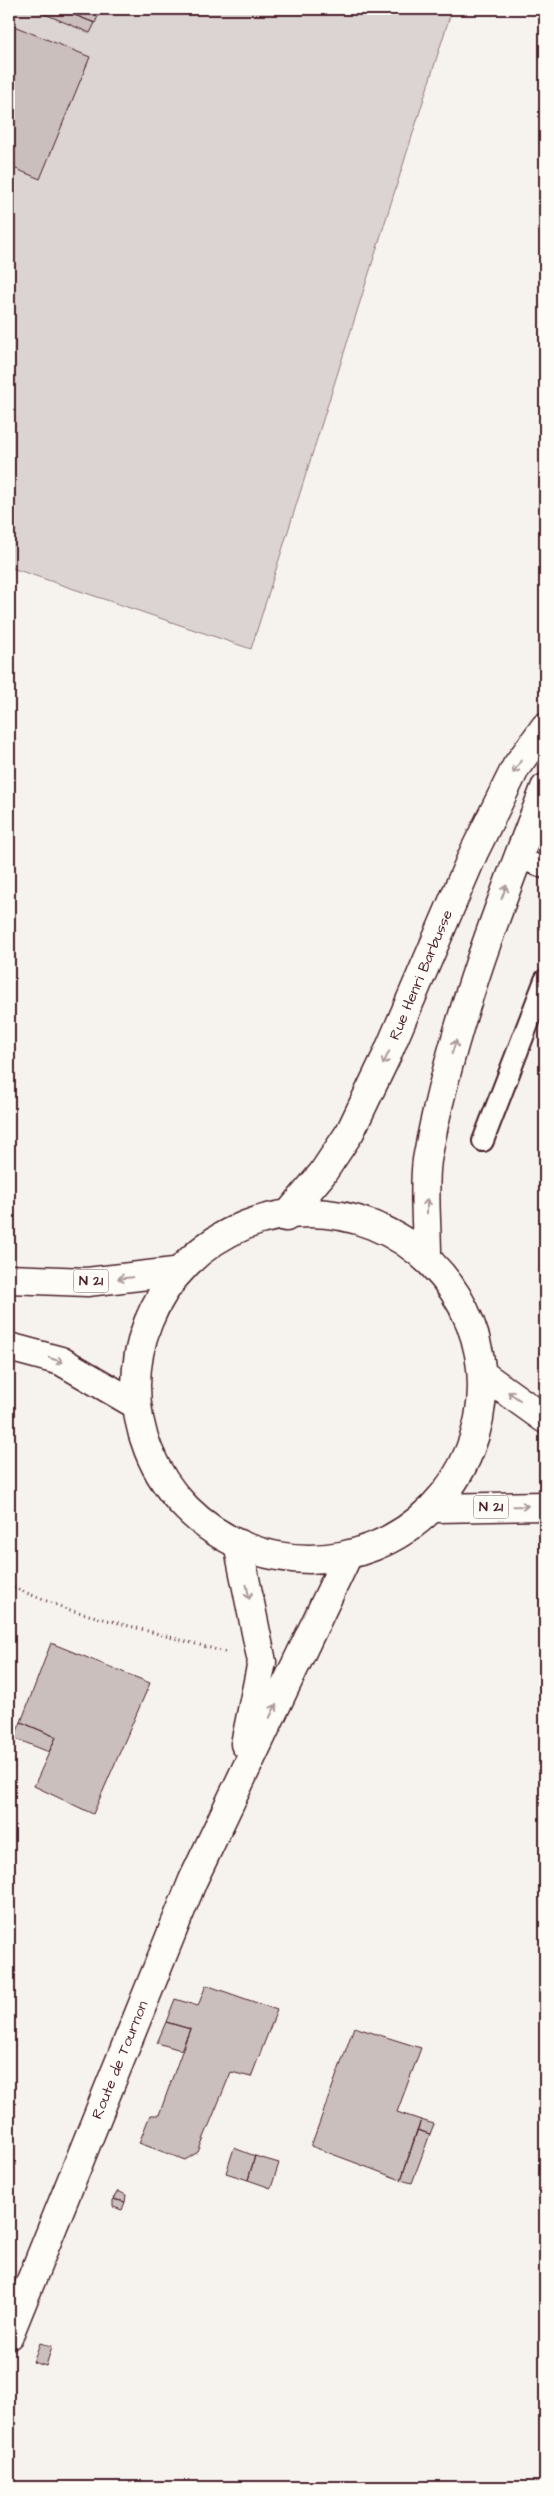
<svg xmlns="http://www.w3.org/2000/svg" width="554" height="2496" viewBox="0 0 554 2496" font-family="'Architects Daughter',sans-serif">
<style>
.green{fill:#dcd4d2;stroke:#937a7e}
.building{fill:#cbbfbe;stroke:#4a1f2b}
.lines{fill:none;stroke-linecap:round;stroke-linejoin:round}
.service-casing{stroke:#4a1f2b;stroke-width:24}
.secondary-casing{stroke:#4a1f2b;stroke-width:31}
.primary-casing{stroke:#4a1f2b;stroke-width:31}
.path{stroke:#4a1f2b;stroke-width:3;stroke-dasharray:1 4;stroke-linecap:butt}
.service{stroke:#fdfcf7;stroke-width:20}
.secondary{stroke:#fdfcf7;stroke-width:28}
.primary{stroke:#fdfcf7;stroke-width:28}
.oneway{stroke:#ac999b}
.labels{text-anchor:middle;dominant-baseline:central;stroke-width:4;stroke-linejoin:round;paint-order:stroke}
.shield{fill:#fdfcf7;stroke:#806168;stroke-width:1}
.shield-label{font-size:14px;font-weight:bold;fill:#4a1f2b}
.street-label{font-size:15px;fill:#4a1f2b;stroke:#fdfcf7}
</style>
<rect width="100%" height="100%" fill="#f6f3ef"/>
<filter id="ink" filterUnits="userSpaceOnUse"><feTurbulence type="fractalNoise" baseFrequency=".02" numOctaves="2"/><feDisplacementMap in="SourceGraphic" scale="10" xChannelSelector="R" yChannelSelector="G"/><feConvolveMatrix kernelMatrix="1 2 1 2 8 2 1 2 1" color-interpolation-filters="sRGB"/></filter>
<g filter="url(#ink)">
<!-- green -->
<path class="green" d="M9 9H452L251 649 9 567Z"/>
<!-- building -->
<path class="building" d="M33 9H59L95 23 90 33Z
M59 9H101L95 23Z
M9 24 90 57 40 179 9 166Z
M51 1643 150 1683 93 1814 34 1786 56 1737 21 1722Z
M21 1722 56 1737 49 1752 14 1738Z
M206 1985 277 2010 251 2077 231 2072 198 2152 185 2160 139 2143 150 2115H159L190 2029 166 2022 175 1999 198 2006Z
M166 2022 190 2029 181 2050 157 2043Z
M354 2027 421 2048 397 2112 421 2120 401 2180 311 2146Z
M421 2120 434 2124 430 2134 417 2130Z
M417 2130 430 2134 412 2183 401 2180Z
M234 2148 255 2156 248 2180 226 2173Z
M255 2156 279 2163 271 2188 248 2180Z
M118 2191 126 2195 125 2202 113 2199Z
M113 2199 125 2202 122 2210 113 2207Z
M40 2343 52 2346 46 2366 33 2362Z"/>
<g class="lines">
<defs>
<path id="service" d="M518 858 545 868
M483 1141 545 980"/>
<path id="secondary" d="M286 1217 322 1174 350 1132 386 1057 474 852 516 767 545 727
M427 1255C427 1225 423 1189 427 1160 450 1032 498 908 545 788
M238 1544 262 1662 245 1744
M9 2335 193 1880 347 1557"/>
<path id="primary" d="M136 1386a173 173 0 1 1 346 0a173 173 0 1 1-346 0Z
M9 1279 87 1282 174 1272
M9 1347 61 1361 135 1404
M482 1374 545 1419
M437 1508 545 1506"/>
</defs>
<!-- service casing -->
<use href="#service" class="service-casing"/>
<!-- secondary casing -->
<use href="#secondary" class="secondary-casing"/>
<!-- primary casing -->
<use href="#primary" class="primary-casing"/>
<!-- path -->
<path class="path" d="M9 1586 67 1609 225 1652"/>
<!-- service -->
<use href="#service" class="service"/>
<!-- secondary -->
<use href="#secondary" class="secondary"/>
<!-- primary -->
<use href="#primary" class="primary"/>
</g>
<!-- one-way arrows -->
<defs><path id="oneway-shaft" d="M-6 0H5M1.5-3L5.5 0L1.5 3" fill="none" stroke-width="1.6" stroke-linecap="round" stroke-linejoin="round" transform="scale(1.25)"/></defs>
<g class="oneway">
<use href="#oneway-shaft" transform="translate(517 767) rotate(121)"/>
<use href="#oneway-shaft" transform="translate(504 892) rotate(-70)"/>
<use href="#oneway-shaft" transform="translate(454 1047) rotate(-72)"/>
<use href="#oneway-shaft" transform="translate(386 1058) rotate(115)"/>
<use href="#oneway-shaft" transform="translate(427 1206) rotate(-90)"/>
<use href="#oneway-shaft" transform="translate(125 1278) rotate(174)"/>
<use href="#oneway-shaft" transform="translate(56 1360) rotate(18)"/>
<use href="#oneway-shaft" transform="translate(514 1396) rotate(-145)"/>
<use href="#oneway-shaft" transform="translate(521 1506) rotate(-1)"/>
<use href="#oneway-shaft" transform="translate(248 1592) rotate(79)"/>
<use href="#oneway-shaft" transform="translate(273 1711) rotate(-64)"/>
</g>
</g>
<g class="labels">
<!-- shield labels -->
<g class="shield">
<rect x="73.5" y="1269.5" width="35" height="23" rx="4"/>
<rect x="473.5" y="1495.5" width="35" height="23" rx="4"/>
</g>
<g class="shield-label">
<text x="91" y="1281">N 21</text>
<text x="491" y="1507">N 21</text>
</g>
<!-- street labels -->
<g class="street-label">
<text transform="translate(421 975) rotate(-67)">Rue Henri Barbusse</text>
<text transform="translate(120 2060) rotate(-68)">Route de Tournon</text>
</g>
</g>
<!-- margin -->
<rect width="554" height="2496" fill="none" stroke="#fdfcf7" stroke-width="30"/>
<rect x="15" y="15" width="524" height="2466" fill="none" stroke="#4a1f2b" stroke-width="2" filter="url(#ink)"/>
</svg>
